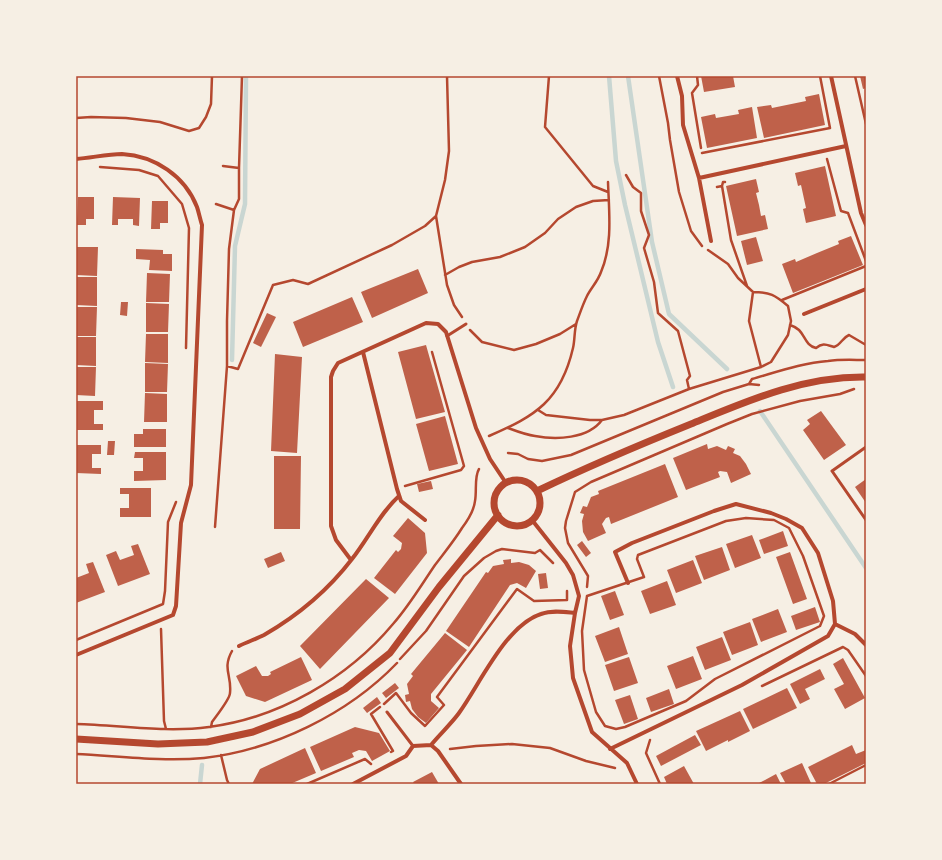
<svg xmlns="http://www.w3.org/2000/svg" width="942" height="860" viewBox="0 0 942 860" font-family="Karla,sans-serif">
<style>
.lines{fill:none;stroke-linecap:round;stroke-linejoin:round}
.stream{stroke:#c9d6d2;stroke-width:4.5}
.building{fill:#bf614a}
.path{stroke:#b5482f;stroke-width:2.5}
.service{stroke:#b5482f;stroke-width:3}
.minor{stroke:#b5482f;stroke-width:4}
.tertiary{stroke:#b5482f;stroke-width:7}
.neatline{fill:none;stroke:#b5482f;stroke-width:1.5}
</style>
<rect width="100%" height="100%" fill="#f6efe4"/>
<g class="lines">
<!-- stream -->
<path class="stream" d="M609 76 616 161 625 205 658 342 673 387
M628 76 652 242 669 314 727 369
M232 360 235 246 245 204 246 76
M760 411 866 568
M200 784 202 765"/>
</g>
<!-- building -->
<path class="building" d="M701 76H733L735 87 704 92Z
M860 76H866V88L863 89Z
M819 94 825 125 764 138 757 107 771 105 772 108 806 101 805 97Z
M752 107 757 138 707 148 701 117 715 114 716 118 739 114 738 110Z
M825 166 836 216 806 223 803 209 806 208 801 185 798 186 795 173Z
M756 179 759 192 756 193 759 205 761 216 765 215 768 229 737 236 726 186Z
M78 197H94V219H86V225H77Z
M113 197 140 198 139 226 133 225V219H118V225H112Z
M152 201H168V223H160V229H151Z
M851 236 863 265 793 293 782 264 795 259 796 262 817 253 839 244 838 241Z
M756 237 763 261 747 265 741 241Z
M76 247H98L97 276 76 275Z
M136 249 163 250V254H172V271L149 270 150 260 136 259Z
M418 269 428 293 372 318 361 292Z
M147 273 170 274 169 302H146Z
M76 277H97V306L76 305Z
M352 297 363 322 303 347 293 322Z
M121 302H128L127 316 120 315Z
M146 303 169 304 168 332H146Z
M76 307H97L96 336H76Z
M267 313 276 317 261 347 253 343Z
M146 334H168V363L145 362Z
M76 337H96V366L76 365Z
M426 345 445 412 416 419 398 352Z
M275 354 302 357 297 453 271 451Z
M145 363 168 364 167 392H145Z
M76 367H96L95 396 76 395Z
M145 393 167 394V422H144Z
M76 401H103V410H94V424H103V430H76Z
M821 411 846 445 824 460 803 430 810 424 807 420Z
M445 416 458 464 429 471 416 424Z
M143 429H166V447H134V434H143Z
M108 441H115L114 455H107Z
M707 444 708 449 717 446 726 450 728 446 735 449 733 453 740 456 746 464 751 474 731 483 727 472 720 471 718 472 720 477 686 490 673 458Z
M76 445H101V454H92V468H101V474L76 473Z
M135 452H166V480L134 481V471H143V458H134Z
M274 456H301L300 529H274Z
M665 464 678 497 611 524 609 517 606 518 602 524 606 533 588 541 583 532 582 521 584 514 580 513 583 506 587 507 591 497 599 494 598 491Z
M866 479V503L855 487Z
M431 481 433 489 419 492 417 484Z
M120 488H151V517H120V508H129V494H120Z
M408 518 425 533 427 553 395 594 374 578 396 550 398 552 401 549 402 543 393 536Z
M783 531 788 546 764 554 759 540Z
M752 535 761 558 735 568 726 544Z
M582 541 591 553 586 557 577 545Z
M138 544 150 574 118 586 106 555 116 551 120 560 134 555 131 546Z
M722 547 730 570 704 580 695 556Z
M281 552 285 561 268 568 264 559Z
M790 552 807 599 793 604 776 557Z
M511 559V563L519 562 529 565 536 571 526 588 517 583 510 585 469 647 446 631 486 572 488 573 493 566 504 564 503 560Z
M693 560 702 583 676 593 667 570Z
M93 562 105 592 76 603V578L89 573 86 564Z
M546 573 548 588 540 589 538 574Z
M366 579 389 598 320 669 300 646Z
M667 581 676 605 650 614 641 591Z
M615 591 624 615 610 620 601 596Z
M815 607 820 622 796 630 791 616Z
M778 609 787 632 761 642 752 619Z
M750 622 758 645 732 655 723 632Z
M619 627 628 654 605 662 595 636Z
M445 633 467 650 431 694V701L439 708 426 723 418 717 412 709 410 701 406 702 405 695 409 694 407 684 413 676 411 674Z
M722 637 731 660 705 670 696 647Z
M693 656 702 679 676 689 667 666Z
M301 657 312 680 265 702 246 696 236 676 256 666 262 676H268L271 674 270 672Z
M629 657 638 683 614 691 605 665Z
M843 658 865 698 845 709 834 689 844 684 833 664Z
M820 669 825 679 805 689 810 699 800 704 790 684Z
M395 683 399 688 386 698 382 693Z
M787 688 797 708 753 729 743 709Z
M669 689 674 704 651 712 646 698Z
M630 695 638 719 624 724 615 700Z
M377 697 381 703 367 713 363 708Z
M740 711 750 731 728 742V740L706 751 696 731Z
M355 727 379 733 390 751 372 761 366 751 359 750 352 753 354 757 321 771 310 747Z
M695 735 701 745 661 766 656 756Z
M852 745 856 754 866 750V763L824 784H817L808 767Z
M305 748 316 773 290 784H252L260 769Z
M802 763 811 783 809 784H786L780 773Z
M684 766 694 784H667L664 777Z
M432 772 439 784H414L413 782Z
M776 774 781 784H757L765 780Z"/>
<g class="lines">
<!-- path -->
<path class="path" d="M447 76 449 151 445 180 436 216 447 285 454 305 462 317
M549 76 545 127 593 186 608 192
M659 76 668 123 670 140 679 192 691 231 702 246
M697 76 698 85 692 93 701 148
M855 76 866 124
M76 118 91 117 126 118 160 122 189 131 199 128 206 117 211 104 212 76
M702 153 830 128 820 76
M827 159 841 211 848 213 866 261
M223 166 239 168V199L234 210
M100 167 139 170 158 176 182 204 189 228 186 348
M239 168 242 76
M626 175 633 187 641 193V211L649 235 644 248 654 282 658 313 678 331 690 376 687 380 689 389
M722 186 723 182H725
M717 187 722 186 731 240 747 286
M216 204 234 210 229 249 227 321V366L238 369 273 285 293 280 308 284 392 245 425 226 436 216
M708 250 728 264 738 278 753 292C770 292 775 295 788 306L791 321 788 335 771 362 761 367 749 321 753 292
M445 275 459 267 472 262 500 257 525 247 545 233 558 219 576 207 593 201 609 200
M782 300 866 266
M790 325C793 326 797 328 799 330 805 336 806 346 816 348 823 342 827 345 834 347 841 345 842 338 849 335L866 345
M470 330 482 342 514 350 536 344 560 334 576 324
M749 384 752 379C777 372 802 363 828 361 841 359 854 360 866 360
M538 410 546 415 590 420H602L624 415 689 389 761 367
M508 428C516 431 526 435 535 436 556 440 588 439 602 420
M489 436C536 416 561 400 573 348 575 340 574 330 577 321 580 313 583 304 587 296 591 288 598 281 601 272 613 244 609 212 608 182
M508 453 518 454 528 459 542 461 571 455 723 392 749 384 759 385
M405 486 461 470 464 466 432 352
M746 518 774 520 789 528 803 556 824 616 820 626 715 679 686 701 625 727 616 729 605 726 596 712 584 670 582 631 587 596 644 577 637 559 638 555 726 521Z
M215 527 227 366
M587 587 588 576 568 543 565 528 566 521 575 492 591 482 727 424 752 414 800 401 840 394 854 389
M161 629 164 721 166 729
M76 640 163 604 165 591 168 522 176 502
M400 659 426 631 464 576 484 558 496 551 502 549 535 553 540 550 553 563
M762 686 843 647 848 650 866 676
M384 704 396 693 411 713 425 726 444 705 437 697 517 589 534 601 567 600V591
M380 707 371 714 393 751 391 752
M76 724C120 725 165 733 209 727 279 718 348 678 393 624 409 606 422 584 435 565 444 553 454 541 462 528 468 520 474 511 475 501 477 491 474 477 479 469
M211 727 212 722C217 715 230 699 230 693 232 675 222 669 232 651
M650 740 646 753 660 784
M450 749 476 746 512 744 550 748 586 761 615 768
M76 754C118 756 162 762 204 758 274 750 348 714 397 663
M221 755 227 780 229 784
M307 784 365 759 371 764
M829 784 866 765"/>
<!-- service -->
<path class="service" d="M447 336 466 324
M866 447 832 471 866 520
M387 712 413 746"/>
<!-- minor -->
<path class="minor" d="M677 76 682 96 683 125 699 178 846 146
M831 76 861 213 866 225
M76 159C91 158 107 154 122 154 155 156 185 176 197 207 199 213 200 219 202 225L191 485 181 523 176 606 173 615 76 655
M699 178 711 241
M804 314 866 289
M363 352 397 489 401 501 425 520
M532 520 566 563 573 575 579 596 575 613 570 646 573 678 592 732 627 763 637 784
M351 560 336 540 331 526V377L333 371 338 363 426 323 438 324 446 332 476 428 490 459 506 483
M628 583 615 552 632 543 714 511 736 504 771 513 786 519 802 528 818 553 833 601 835 624
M239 646C247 642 256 639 264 635 297 616 329 589 352 559 368 539 380 513 399 496
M431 745C440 734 451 724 459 713 480 684 506 625 541 614 552 610 564 612 575 613
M431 745 438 751 461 784
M610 749 742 685 828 636 835 624 855 634 866 645
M353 784 406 756 413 746 431 745"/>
<!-- tertiary -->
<path class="tertiary" d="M494 503a23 23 0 1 1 46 0a23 23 0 1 1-46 0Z
M537 491C587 467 639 445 691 424 747 401 803 376 866 377
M76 739 158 744 207 742 253 732 300 714 345 689 390 653 439 587 498 515"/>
</g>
<!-- border -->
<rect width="942" height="860" fill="none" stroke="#f6efe4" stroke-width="154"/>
<rect x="77" y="77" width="788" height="706" class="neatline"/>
</svg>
